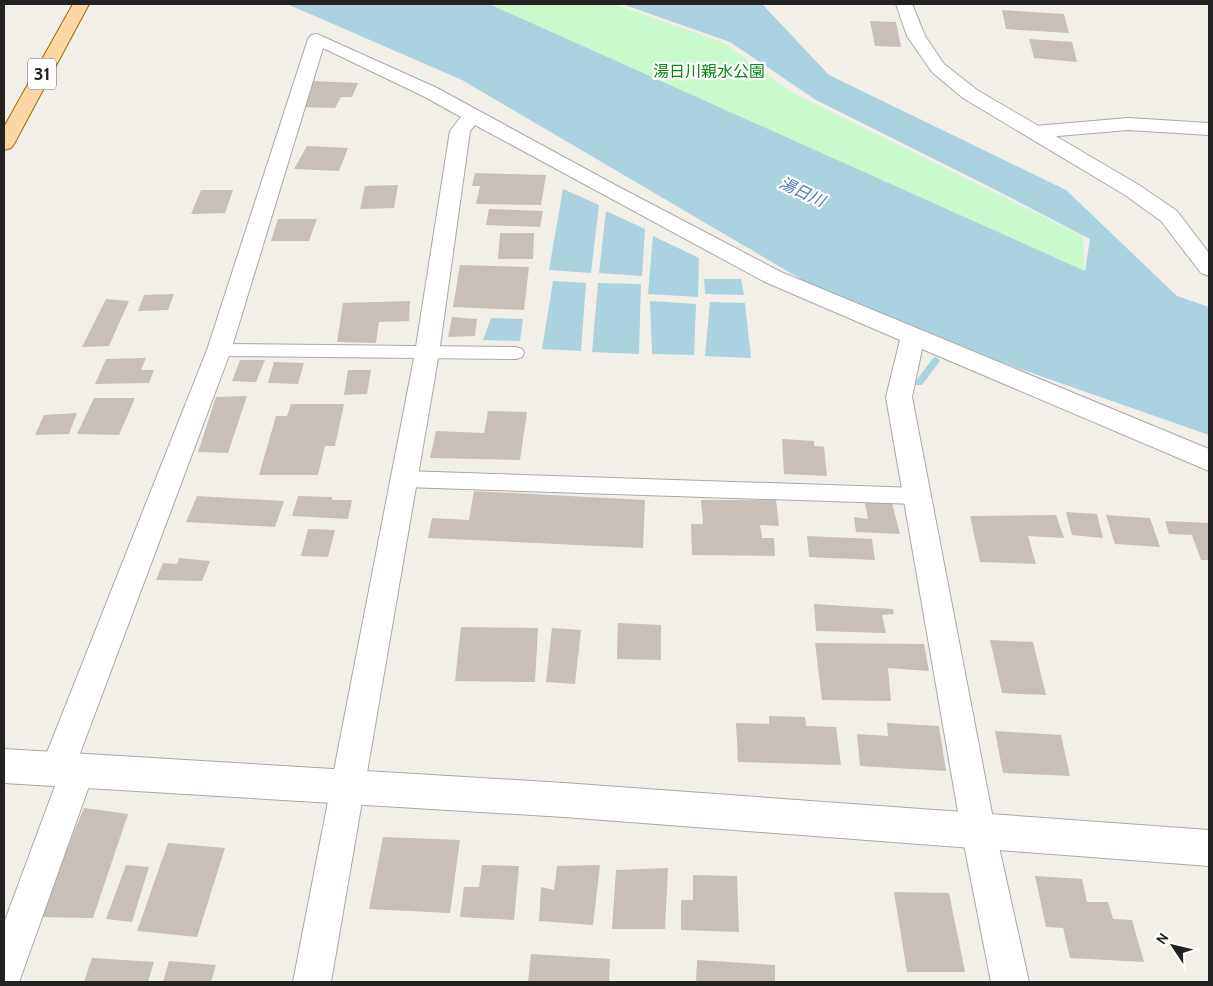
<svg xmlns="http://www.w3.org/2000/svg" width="1213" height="986" viewBox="0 0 1213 986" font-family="Cabin,'Noto Sans JP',sans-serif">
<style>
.park{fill:#c8facc}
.water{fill:#aad3df}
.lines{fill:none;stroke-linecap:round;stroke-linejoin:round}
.stream{fill:#aad3df;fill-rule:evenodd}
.building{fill:#c7bfb8}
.service-casing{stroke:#a9a9a9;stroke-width:2}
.minor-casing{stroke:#a9a9a9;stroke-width:2}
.tertiary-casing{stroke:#a9a9a9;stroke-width:2}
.primary-casing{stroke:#a06b00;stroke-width:2}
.service{fill:#fff;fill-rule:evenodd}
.minor{fill:#fff;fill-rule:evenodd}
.tertiary{fill:#fff;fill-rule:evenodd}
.primary{fill:#fcd6a4;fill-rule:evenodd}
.labels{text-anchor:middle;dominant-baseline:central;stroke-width:4.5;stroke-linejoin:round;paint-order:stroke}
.far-park-label{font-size:16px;fill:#0c8416;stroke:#fff}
.far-water-label{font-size:16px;font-style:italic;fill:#4a7aab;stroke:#fff}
.shield{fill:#fff;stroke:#646464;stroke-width:1}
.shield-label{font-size:18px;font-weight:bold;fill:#222}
</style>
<rect width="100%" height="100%" fill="#f2efe9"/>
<!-- park -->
<path class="park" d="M481 4H614L724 43 791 92 1083 236 1085 271Z"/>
<!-- water -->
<path class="water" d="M287 4H489L1085 271 1090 239 986 185 816 100 730 42 622 4H762L829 75 1066 190 1177 296 1209 307V435L857 312 462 80Z
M563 189 599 205 591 273 549 270Z
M606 211 645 229 642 276 599 273Z
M653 236 699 258 698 297 648 294Z
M704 279H741L744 295 705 294Z
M553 281 586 283 581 351 542 349Z
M598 283 641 284 639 354 592 352Z
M650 301 696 304 694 355 652 354Z
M710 302 745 303 751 358 705 356Z
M491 318 523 319 520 341 483 340Z"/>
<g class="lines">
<!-- stream -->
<path class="stream" d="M936 357 940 360 939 362 922 385H916L914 383 916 381 933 358Z"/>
</g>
<!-- building -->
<path class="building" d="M1002 10 1064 14 1069 33 1006 29Z
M870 21 896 22 901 47 875 46Z
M1029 39 1072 42 1077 62 1034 58Z
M313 81 358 83 352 97H341L335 108 300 107Z
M307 146 348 148 339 171 294 169Z
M475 173 546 175 541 205 476 204 480 186H472Z
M398 185 394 208 360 209 365 186Z
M201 190H233L225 213 191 214Z
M489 209 543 211 540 227 486 225Z
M278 219H317L309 241H271Z
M500 233H534L533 259H498Z
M460 265 529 267 524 310 453 307Z
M174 294 168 310 138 311 144 295Z
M106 299 129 301 109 346 82 347Z
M410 301 409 321 379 322 376 343 337 342 343 303Z
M452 317 477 319 475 336 448 337Z
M146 358 141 370H154L149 383 95 384 106 359Z
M240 360H265L256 382 232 381Z
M274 362 304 363 298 384 268 383Z
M348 370H371L367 394 344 395Z
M247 396 228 453 198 452 216 397Z
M94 398H135L119 435 77 434Z
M291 404H344L335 446H325L318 475H259L276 416H287Z
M488 411 527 412 520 460 430 458 436 431 484 433Z
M77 413 69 434 35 435 44 415Z
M782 439 814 441V446L824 447 827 476 784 474Z
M474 491 645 500 643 548 428 538 432 518 469 520Z
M197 496 284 501 275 527 186 522Z
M298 496 332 497V500H352L348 519 292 516Z
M701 500H776L779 526 760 525 762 538H774L775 556 692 555 691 524H703Z
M865 503H892L900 534 856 532 854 517 868 519Z
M1066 512 1097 514 1103 538 1072 535Z
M1056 515 1064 538 1028 536 1036 564 980 562 970 516Z
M1106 515 1150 518 1160 547 1115 544Z
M1165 521 1209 523V560H1201L1192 535 1169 534Z
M308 529 335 530 328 557 301 556Z
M807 536 872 539 875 560 809 557Z
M179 558 210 561 202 581 156 580 163 563 177 564Z
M814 604 893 609 894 614 882 615 886 633 816 631Z
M618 623 661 625V660L617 659Z
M461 627 538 628 535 682 455 681Z
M552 628 581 630 575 684 546 682Z
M990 640 1033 642 1046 695 1002 693Z
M815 643 924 644 929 671 888 668 891 701 822 700Z
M769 716 805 717 806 726 836 727 841 765 738 762 736 723 769 724Z
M887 723 939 726 946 771 860 766 857 734 888 736Z
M995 731 1061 735 1070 776 1003 773Z
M84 808 128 814 93 918 38 917Z
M383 837 460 840 450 913 369 909Z
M168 843 225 848 197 937 137 931Z
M126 865 149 867 132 922 106 919Z
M482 865 519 866 514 920 460 917 464 887H479Z
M600 865 593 925 539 921 541 887 554 890 557 866Z
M668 868 665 929H612L616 870Z
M693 875 737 876 739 932 681 930V900H693Z
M1035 876 1082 879 1087 902H1108L1113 919 1132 920 1144 962 1070 958 1063 928 1046 927Z
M894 892 949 893 965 972H907Z
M531 954 610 959 609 982H528Z
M92 958 154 962 148 982H84Z
M697 960 775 965V982H696Z
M169 961 216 965 211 982H163Z"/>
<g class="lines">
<defs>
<path id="service" d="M219 344 516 347 522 349 524 353 522 357 516 359 219 356 213 354 211 350 213 346Z
M405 471 917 488 924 491 926 496 924 501 917 504 405 487 398 484 396 479 398 474Z"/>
<path id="minor" d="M317 34 437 88 617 186 781 272 1209 449V471L922 349 912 397 995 829 1029 982H991L961 829 886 397 900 340 765 282 475 125 470 131 439 353 331 982H293L415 353 450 131 461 117 423 96 323 48 231 350 79 756 89 760 94 772 19 982H4V923L55 786 45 782 40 770 207 350 308 39 311 35Z
M1128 118 1209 123V135L1128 130 1035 138 1028 136 1025 132 1028 128 1035 126Z"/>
<path id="tertiary" d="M896 4H912L925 36 944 64 977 90 1139 185 1177 211 1209 253V276L1201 273 1161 221 1125 195 963 98 932 72 907 36Z
M4 749 564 783 1209 830V866L564 817 4 783Z"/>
<path id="primary" d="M73 4H89L14 144 11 148 4 150V127Z"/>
</defs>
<!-- service casing -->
<use href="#service" class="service-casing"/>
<!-- minor casing -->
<use href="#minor" class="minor-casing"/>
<!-- tertiary casing -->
<use href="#tertiary" class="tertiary-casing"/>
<!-- primary casing -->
<use href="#primary" class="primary-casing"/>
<!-- service -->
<use href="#service" class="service"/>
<!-- minor -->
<use href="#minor" class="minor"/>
<!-- tertiary -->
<use href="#tertiary" class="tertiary"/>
<!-- primary -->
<use href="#primary" class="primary"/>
</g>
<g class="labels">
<!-- far-park labels -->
<g class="far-park-label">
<text x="709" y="71">湯日川親水公園</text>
</g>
<!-- far-water labels -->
<g class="far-water-label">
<text transform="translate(802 192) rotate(25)">湯日川</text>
</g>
<!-- shield labels -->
<rect class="shield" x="28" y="58.5" width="28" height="31" rx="4"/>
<g class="shield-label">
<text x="42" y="74">31</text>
</g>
</g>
<!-- border -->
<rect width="1213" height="986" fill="none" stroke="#222222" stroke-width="10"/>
<!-- north arrow -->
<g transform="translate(1173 946) rotate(305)" stroke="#ffffff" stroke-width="4" paint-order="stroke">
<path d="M0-4L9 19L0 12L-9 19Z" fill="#222222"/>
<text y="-8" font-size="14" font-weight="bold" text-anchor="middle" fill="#222222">N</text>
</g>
</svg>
